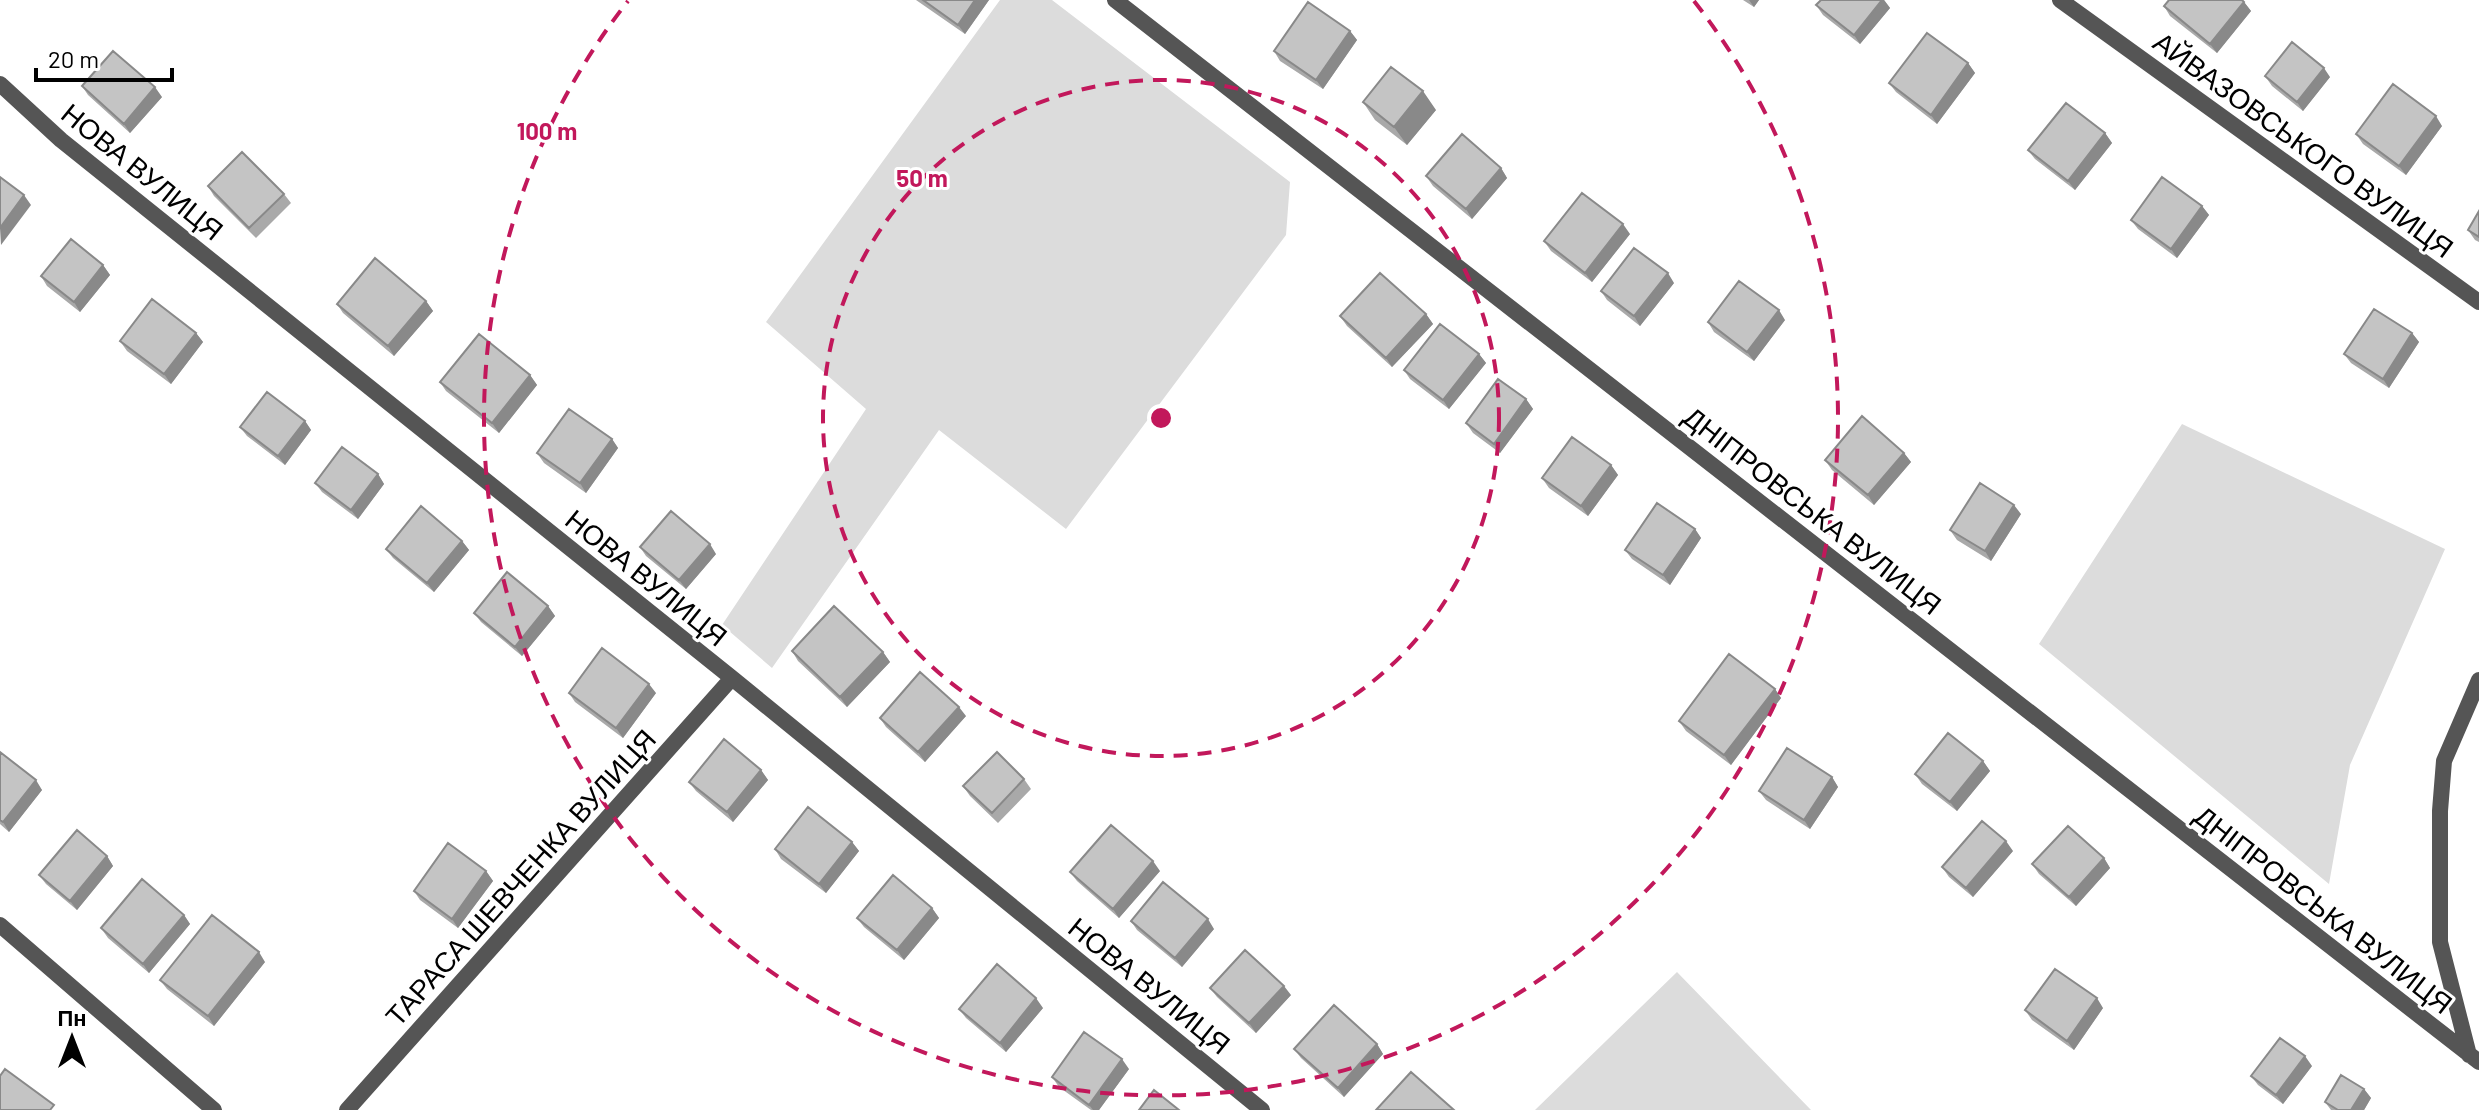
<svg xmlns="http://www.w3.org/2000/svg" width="2479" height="1110" viewBox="0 0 2479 1110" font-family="Barlow,sans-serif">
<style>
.green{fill:#dcdcdc}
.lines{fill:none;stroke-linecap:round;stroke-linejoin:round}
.minor{stroke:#555;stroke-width:16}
.wall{fill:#a9a9a9}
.shaded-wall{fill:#898989}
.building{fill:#c4c4c4;stroke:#898989;stroke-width:2}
.ring{fill:none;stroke:#c2185b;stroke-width:4;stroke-dasharray:14 10}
.labels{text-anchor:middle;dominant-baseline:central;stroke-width:6;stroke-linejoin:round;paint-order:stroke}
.street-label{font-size:28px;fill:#000;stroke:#fff}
.centre{fill:#c2185b;stroke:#fff;stroke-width:4}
.ring-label{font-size:24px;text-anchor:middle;font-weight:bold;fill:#c2185b;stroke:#fff;stroke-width:6;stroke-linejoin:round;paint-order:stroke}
</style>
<rect width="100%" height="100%" fill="#fff"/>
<!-- green -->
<path class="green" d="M1000 0H1052L1290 182 1286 235 1066 529 939 430 772 668 722 625 866 409 766 322Z
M2182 424 2445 549 2350 765 2329 884 2039 644Z
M1677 972 1811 1110H1535Z"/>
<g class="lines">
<!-- minor -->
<path class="minor" d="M1115 0 2479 1062
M2060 0 2479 302
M0 84 61 140 732 678 1262 1110
M0 925 214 1110
M2469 1055 2440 942V811L2444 761 2479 680
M347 1110 732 678"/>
</g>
<!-- wall -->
<path class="wall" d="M916 0H989L965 34Z
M1743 0H1759L1754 7Z
M1821 0H1884L1890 8 1860 44 1823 15 1816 5Z
M2244 2 2251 11 2217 53 2170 16 2164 6Z
M1350 31 1357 40 1323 89 1280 61 1274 51Z
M1968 63 1975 73 1937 124 1896 92 1889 83Z
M2265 76 2330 77 2303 111 2272 86Z
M82 86 162 97 130 133 88 95Z
M1363 102 1436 110 1407 145 1375 120Z
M2442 126 2406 175 2363 144 2356 134Z
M2105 133 2112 143 2075 190 2035 159 2028 150Z
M1501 168 1507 178 1472 219 1433 186 1426 176Z
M208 186 284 194 291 203 256 238 214 196Z
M2202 206 2209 215 2177 258 2138 229 2131 220Z
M2479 211V242L2475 240 2468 230Z
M1630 234 1592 282 1551 251 1544 241Z
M103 265 110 275 80 312 47 286 41 276Z
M1674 283 1640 326 1607 300 1601 291Z
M426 301 433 311 394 356 343 313 337 304Z
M1426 314 1433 324 1392 367 1347 326 1340 316Z
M1785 320 1754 361 1714 332 1708 322Z
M196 333 203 342 171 384 127 351 120 341Z
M2412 333 2419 342 2389 388 2351 363 2344 354Z
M1479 354 1486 363 1449 409 1410 379 1404 370Z
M530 375 537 385 499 433 446 391 440 382Z
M1526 399 1533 409 1500 453 1473 433 1466 423Z
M305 421 311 430 285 465 247 436 240 427Z
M612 439 618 448 586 493 544 463 537 453Z
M1904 453 1911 462 1874 505 1832 470 1825 460Z
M1611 465 1618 475 1588 516 1549 488 1542 478Z
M378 474 384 484 358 519 322 492 315 483Z
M2021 514 1991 561 1957 540 1950 530Z
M1695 529 1701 538 1670 585 1632 559 1625 550Z
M462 541 469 550 434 592 393 558 386 549Z
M640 547 716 554 686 589 646 556Z
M548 606 555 616 522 656 481 622 474 613Z
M792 651 883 652 890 662 847 707 798 661Z
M1775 689 1781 698 1731 765 1686 731 1679 721Z
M569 693H656L623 738 575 702Z
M966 716 925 762 886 727 880 718Z
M0 752 42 790 9 832 0 824Z
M1983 761 1990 771 1957 811 1922 784 1915 774Z
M761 770 768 780 733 822 696 791 689 782Z
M1832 777 1838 787 1810 829 1766 800 1759 791Z
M1024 779 1031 789 998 823 970 796 963 786Z
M852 842 859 851 826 893 781 859 775 849Z
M2013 851 1973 897 1949 877 1942 867Z
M107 856 113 866 77 910 46 884 39 875Z
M2104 858 2110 868 2076 906 2039 874 2032 864Z
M486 871 493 881 458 928 420 900 414 891Z
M1160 871 1119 918 1077 881 1070 872Z
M932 908 939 918 904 960 864 927 857 918Z
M184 915 190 924 149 973 108 938 101 928Z
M1131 921 1214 929 1182 967 1137 930Z
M265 962 214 1026 167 989 160 980Z
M1210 988 1291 995 1256 1033 1217 997Z
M1043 1008 1006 1052 966 1018 959 1009Z
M2103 1008 2074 1050 2032 1020 2025 1010Z
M1377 1044 1383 1054 1344 1097 1301 1058 1294 1049Z
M2312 1066 2283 1104 2258 1085 2251 1076Z
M1129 1069 1099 1110H1091L1059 1087 1052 1077Z
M2364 1089 2371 1098 2364 1110H2331L2325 1102Z"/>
<!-- shaded-wall -->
<path class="shaded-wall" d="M975 0H989L965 34 958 25Z
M1749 0H1759L1754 7Z
M1882 0H1884L1890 8 1860 44 1854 35Z
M2244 2 2251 11 2217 53 2210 44Z
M1350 31 1357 40 1323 89 1316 80Z
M1968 63 1975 73 1937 124 1931 115Z
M2324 68 2330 77 2303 111 2297 102Z
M155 87 162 97 130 133 124 124Z
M1423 91 1436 110 1407 145 1394 127Z
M2436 116 2442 126 2406 175 2399 166Z
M2105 133 2112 143 2075 190 2068 181Z
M1501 168 1507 178 1472 219 1466 209Z
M24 195 31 205 1 245 0 228Z
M2202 206 2209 215 2177 258 2171 249Z
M1623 224 1630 234 1592 282 1585 273Z
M103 265 110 275 80 312 74 302Z
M1668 273 1674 283 1640 326 1634 316Z
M426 301 433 311 394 356 388 346Z
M1779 310 1785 320 1754 361 1747 352Z
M1426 314 1433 324 1392 367 1386 358Z
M196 333 203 342 171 384 164 374Z
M2412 333 2419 342 2389 388 2383 379Z
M1479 354 1486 363 1449 409 1443 400Z
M530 375 537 385 499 433 492 423Z
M1526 399 1533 409 1500 453 1494 444Z
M305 421 311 430 285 465 278 456Z
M612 439 618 448 586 493 580 483Z
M1904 453 1911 462 1874 505 1868 495Z
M1611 465 1618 475 1588 516 1581 506Z
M378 474 384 484 358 519 351 510Z
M2014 505 2021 514 1991 561 1985 551Z
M1695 529 1701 538 1670 585 1663 575Z
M462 541 469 550 434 592 427 583Z
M710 544 716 554 686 589 679 580Z
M548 606 555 616 522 656 515 647Z
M883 652 890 662 847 707 840 697Z
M649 684 656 693 623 738 616 728Z
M1775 689 1781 698 1731 765 1724 755Z
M959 707 966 716 925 762 918 752Z
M1983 761 1990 771 1957 811 1950 802Z
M761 770 768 780 733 822 727 812Z
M1832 777 1838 787 1810 829 1804 820Z
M36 780 42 790 9 832 3 822Z
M2006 841 2013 851 1973 897 1966 888Z
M852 842 859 851 826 893 819 884Z
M107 856 113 866 77 910 70 901Z
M2104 858 2110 868 2076 906 2069 897Z
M1153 861 1160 871 1119 918 1113 909Z
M486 871 493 881 458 928 452 919Z
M932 908 939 918 904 960 897 950Z
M184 915 190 924 149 973 143 964Z
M1208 919 1214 929 1182 967 1175 958Z
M259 952 265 962 214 1026 208 1016Z
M1284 986 1291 995 1256 1033 1249 1023Z
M1036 998 1043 1008 1006 1052 1000 1043Z
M2097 998 2103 1008 2074 1050 2067 1041Z
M1377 1044 1383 1054 1344 1097 1338 1088Z
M2305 1056 2312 1066 2283 1104 2276 1095Z
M1122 1059 1129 1069 1099 1110H1093L1089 1105Z
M2364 1089 2371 1098 2364 1110H2351Z"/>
<!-- building -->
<path class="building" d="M923 0H975L958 25Z
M1821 0H1882L1854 35 1816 5Z
M2169 0H2242L2244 2 2210 44 2164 6Z
M1308 2 1350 31 1316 80 1274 51Z
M1927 33 1968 63 1931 115 1889 83Z
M2292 42 2324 68 2297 102 2265 76Z
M113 51 155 87 124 124 82 86Z
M1391 67 1423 91 1394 127 1363 102Z
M2393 84 2436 116 2399 166 2356 134Z
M2066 103 2105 133 2068 181 2028 150Z
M1462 134 1501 168 1466 209 1426 176Z
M242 152 284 194 249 228 208 186Z
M0 177 24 195 0 228Z
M2162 177 2202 206 2171 249 2131 220Z
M1582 193 1623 224 1585 273 1544 241Z
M2479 211V237L2468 230Z
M71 239 103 265 74 302 41 276Z
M1634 248 1668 273 1634 316 1601 291Z
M375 258 426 301 388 346 337 304Z
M1380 273 1426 314 1386 358 1340 316Z
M1739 281 1779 310 1747 352 1708 322Z
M152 299 196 333 164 374 120 341Z
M2374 309 2412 333 2383 379 2344 354Z
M1440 324 1479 354 1443 400 1404 370Z
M479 334 530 375 492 423 440 382Z
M1498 379 1526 399 1494 444 1466 423Z
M267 392 305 421 278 456 240 427Z
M569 409 612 439 580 483 537 453Z
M1862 416 1904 453 1868 495 1825 460Z
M1572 437 1611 465 1581 506 1542 478Z
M342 447 378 474 351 510 315 483Z
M1980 483 2014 505 1985 551 1950 530Z
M1657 503 1695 529 1663 575 1625 550Z
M421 506 462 541 427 583 386 549Z
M671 511 710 544 679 580 640 547Z
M507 572 548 606 515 647 474 613Z
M834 606 883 652 840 697 792 651Z
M602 648 649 684 616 728 569 693Z
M1729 654 1775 689 1724 755 1679 721Z
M920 672 959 707 918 752 880 718Z
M1948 733 1983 761 1950 802 1915 774Z
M724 739 761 770 727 812 689 782Z
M1787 748 1832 777 1804 820 1759 791Z
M0 752 36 780 3 822 0 820Z
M997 752 1024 779 992 813 963 786Z
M808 807 852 842 819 884 775 849Z
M1982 821 2006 841 1966 888 1942 867Z
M1111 825 1153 861 1113 909 1070 872Z
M2068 826 2104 858 2069 897 2032 864Z
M77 830 107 856 70 901 39 875Z
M448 843 486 871 452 919 414 891Z
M893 875 932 908 897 950 857 918Z
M142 879 184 915 143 964 101 928Z
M1163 882 1208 919 1175 958 1131 921Z
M212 915 259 952 208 1016 160 980Z
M1245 950 1284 986 1249 1023 1210 988Z
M997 964 1036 998 1000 1043 959 1009Z
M2055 969 2097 998 2067 1041 2025 1010Z
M1334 1005 1377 1044 1338 1088 1294 1049Z
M1084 1032 1122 1059 1089 1105 1052 1077Z
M2280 1038 2305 1056 2276 1095 2251 1076Z
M5 1069 54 1105 50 1110H0V1076Z
M1411 1072 1454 1110H1376Z
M2341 1075 2364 1089 2351 1110H2338L2325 1102Z
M1154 1090 1179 1110H1139Z"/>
<!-- distance rings -->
<g class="ring">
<circle cx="1161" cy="418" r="338"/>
<path d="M1694 1A677 677 0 1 1 628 1"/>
</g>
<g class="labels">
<!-- street labels -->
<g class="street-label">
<text transform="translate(2304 144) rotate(36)">АЙВАЗОВСЬКОГО ВУЛИЦЯ</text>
<text transform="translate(143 171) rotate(39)">НОВА ВУЛИЦЯ</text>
<text transform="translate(1813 510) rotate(38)">ДНІПРОВСЬКА ВУЛИЦЯ</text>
<text transform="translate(647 577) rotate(39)">НОВА ВУЛИЦЯ</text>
<text transform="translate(520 877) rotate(-48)">ТАРАСА ШЕВЧЕНКА ВУЛИЦЯ</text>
<text transform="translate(2324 909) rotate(38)">ДНІПРОВСЬКА ВУЛИЦЯ</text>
<text transform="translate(1150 985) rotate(39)">НОВА ВУЛИЦЯ</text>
</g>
</g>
<circle cx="1161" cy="418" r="12" class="centre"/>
<g class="ring-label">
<text x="547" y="140">100 m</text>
<text x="922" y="187">50 m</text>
</g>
<!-- north arrow -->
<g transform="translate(72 1038)" stroke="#ffffff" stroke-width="6" paint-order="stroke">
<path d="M0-6L14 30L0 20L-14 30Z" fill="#000000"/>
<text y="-12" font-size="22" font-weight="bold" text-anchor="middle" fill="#000000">Пн</text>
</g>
<!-- scale -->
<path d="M36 68v12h136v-12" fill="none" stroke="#000000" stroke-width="4"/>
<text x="48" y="68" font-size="24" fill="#000000" stroke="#ffffff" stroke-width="6" paint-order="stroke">20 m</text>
</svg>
